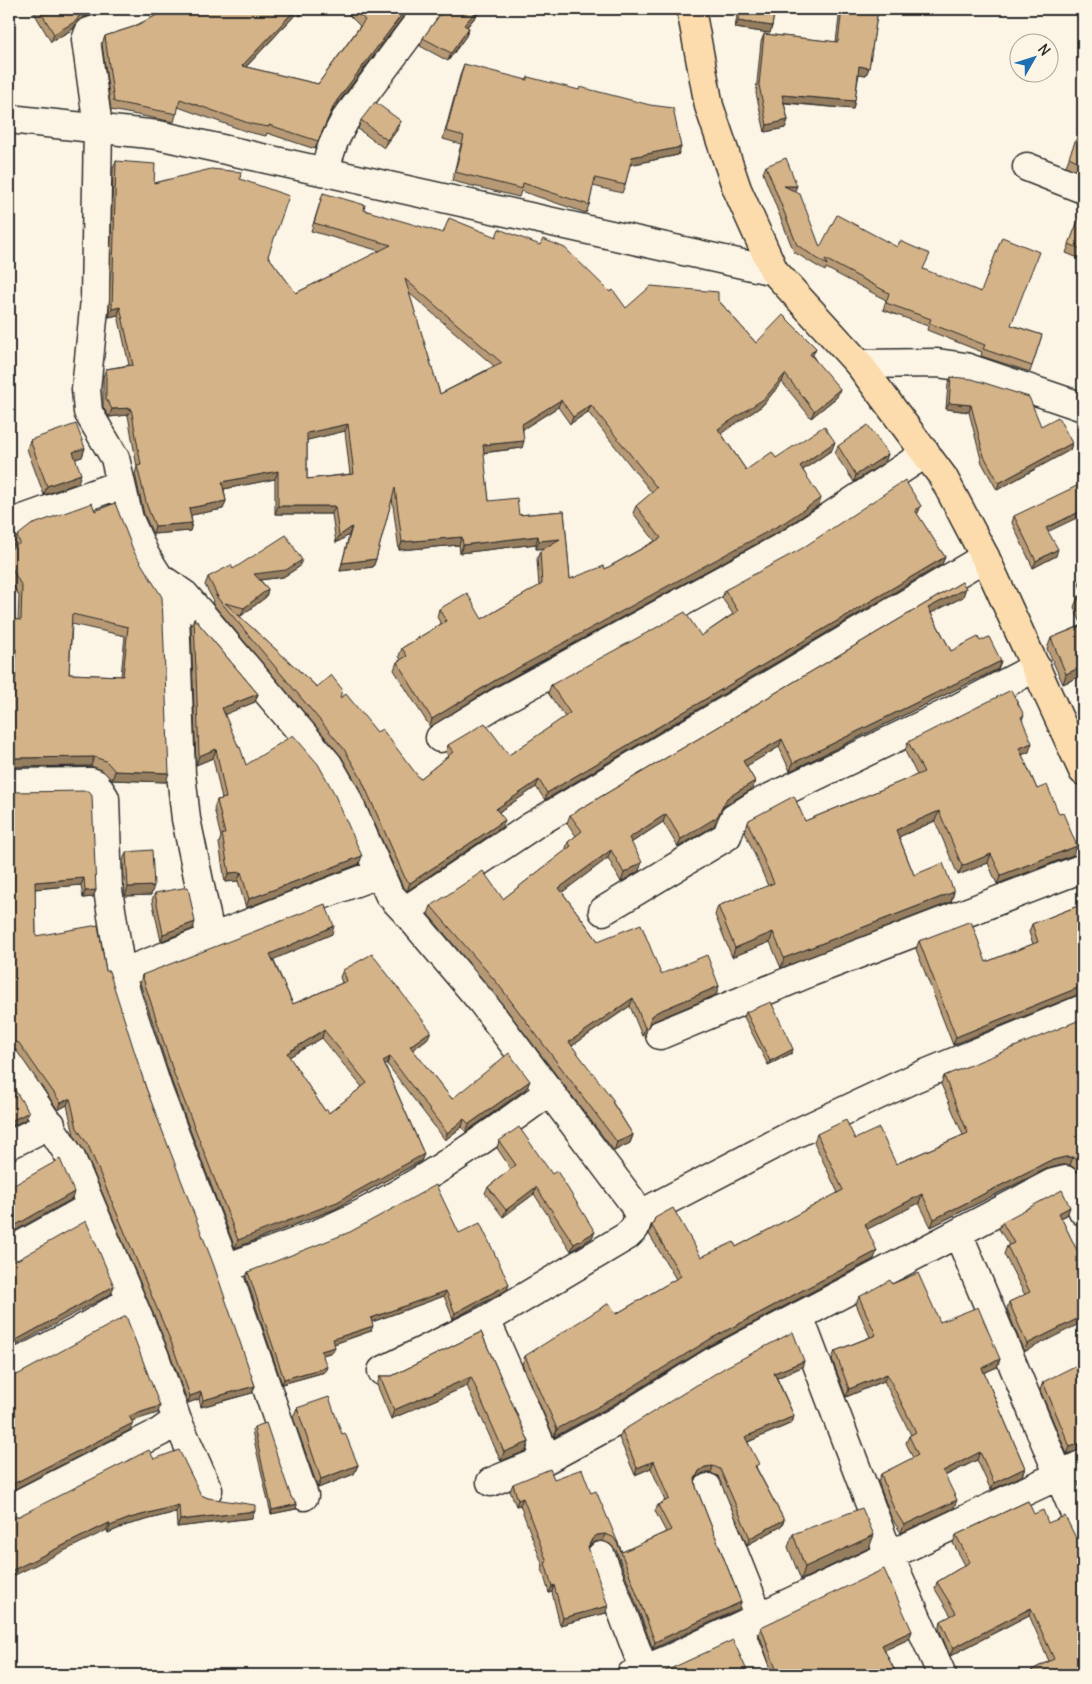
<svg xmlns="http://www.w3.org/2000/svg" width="1092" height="1684" viewBox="0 0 1092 1684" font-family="Delius,sans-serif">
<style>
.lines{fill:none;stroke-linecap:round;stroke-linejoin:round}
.minor-casing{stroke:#2b2b2b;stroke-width:31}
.tertiary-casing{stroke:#2b2b2b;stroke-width:31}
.primary-casing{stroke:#2b2b2b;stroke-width:31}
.minor{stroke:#fcf5e5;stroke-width:28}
.tertiary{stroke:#fcf5e5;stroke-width:28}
.primary{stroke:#fcdcac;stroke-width:28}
.wall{fill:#b79a75;stroke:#2b2b2b;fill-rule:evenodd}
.shaded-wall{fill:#957d5f;stroke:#2b2b2b}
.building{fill:#d5b388;stroke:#2b2b2b;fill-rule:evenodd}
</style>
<rect width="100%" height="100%" fill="#fcf5e5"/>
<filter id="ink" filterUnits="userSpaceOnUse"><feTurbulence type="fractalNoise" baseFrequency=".02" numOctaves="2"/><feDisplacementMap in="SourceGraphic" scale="10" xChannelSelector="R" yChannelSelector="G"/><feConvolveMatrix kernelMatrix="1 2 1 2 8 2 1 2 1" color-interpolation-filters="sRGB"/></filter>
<g filter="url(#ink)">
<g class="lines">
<defs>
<path id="minor" d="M146 9 123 21 89 32 86 40 98 127 95 299 86 389 88 412 115 458 129 519 145 555 159 577 185 595 203 616 328 764 344 792 389 894 405 911
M1027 167 1083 189
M324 171 334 141 345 120 428 9
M9 530 20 520 121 484
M174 587 181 774 186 819 211 939
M440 738 499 702 790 543 926 453
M9 783 91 782 96 784 105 798 108 890 121 973 127 996 158 1090 226 1268 304 1496
M603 911 727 836 733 819 755 805 956 709 1036 667
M121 973C207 941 292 905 378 874
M660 1035 811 972 1083 868
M9 1064 71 1158 155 1357 177 1420 160 1432 9 1509
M9 1145 51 1124
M639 1215 790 1136 915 1078 1083 1009
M958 1233 1083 1533
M9 1252 90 1207
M226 1268C277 1249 330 1232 378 1205 438 1172 494 1132 550 1091
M799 1316 889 1555 942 1675
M9 1367 75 1333 131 1300
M382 1371 486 1320
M177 1420 208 1490
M547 1459 486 1320 627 1236 635 1228 639 1215 631 1200 482 1002 405 911 532 826 985 557
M491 1482 547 1459 621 1419 716 1360 1053 1183 1065 1180 1072 1188 1083 1211
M708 1488 759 1617
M601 1556 644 1670
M739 1627 758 1675
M631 1675 672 1658 1083 1464"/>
<path id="tertiary" d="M9 119 158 135 774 271
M859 364 937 363 965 367 1083 407"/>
<path id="primary" d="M691 9 709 106 737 189 774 271 859 364 943 477 985 557 1083 771"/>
</defs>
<!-- minor casing -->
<use href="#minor" class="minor-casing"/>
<!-- tertiary casing -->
<use href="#tertiary" class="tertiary-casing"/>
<!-- primary casing -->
<use href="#primary" class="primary-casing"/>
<!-- minor -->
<use href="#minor" class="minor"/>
<!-- tertiary -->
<use href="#tertiary" class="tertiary"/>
<!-- primary -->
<use href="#primary" class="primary"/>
</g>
<!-- wall -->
<path class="wall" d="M32 9H110L84 17 78 21 73 29 51 42Z
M161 9H308L300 16 297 13 246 67 318 84 360 26 343 9H409L332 111 315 149 267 133 266 136 248 132 178 107 174 122 111 110 102 44 105 36 133 27 157 15 162 10Z
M443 9H482L467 27 469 28 466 36 448 61 420 46 423 38 443 10Z
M738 9H775L772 26 770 33 735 28Z
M840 9H878L869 68 866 75 859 74 853 109 784 103 788 120 785 128 765 132 756 93 761 42 764 34 836 42Z
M464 64 681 147 678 155 630 165 625 185 622 193 593 186 589 205 586 213 521 191 519 197 452 181 461 144 443 139 461 72Z
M361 120 401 121 397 130 384 148 358 129Z
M1083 122V174L1066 166Z
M116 161 154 183 240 179 268 256 296 293 380 251 311 231 323 193 364 210 626 308 718 300 756 343 813 355V356L837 397 811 418 782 382 762 406 721 433 746 470 776 458 832 450 803 470 819 505 782 530 492 688 430 727 394 670 397 662 401 660 399 656 402 648 441 624 437 617 439 609 482 619 539 586 537 559 540 551 545 548 536 549V544L460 553 459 545 399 550 392 498 376 559 373 567 340 571 349 535 336 543 332 514H275V479L224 489 226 501 223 509 191 515 192 523 190 531 153 534 144 514 135 474 137 467 128 415 109 417 103 407V377L106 369 129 365 118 315 109 317 113 168ZM409 293 444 323 494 366 440 394ZM558 407 570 424 588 412 652 493 636 506 633 513 655 541 605 569 570 579 564 511 519 515 489 501 483 453 522 448 523 429ZM345 431 350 474 307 479V440Z
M766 166 795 191 820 247 923 269 1011 325 1042 335 1030 372 981 356 982 352 927 330 928 326 883 310 886 300 826 268 825 271 794 252 763 173Z
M1083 208V260L1066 253Z
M951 377 1041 426 1072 443 1070 450 997 490 982 463 969 412 946 409 948 384Z
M30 440 85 448 82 457 75 459 78 483 44 495 27 449Z
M838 446 888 454 885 462 854 482 835 454Z
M115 503 166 782 112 780 102 770 91 766 9 767V690H12L13 658H9V619L18 620 19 596 9 578V550L14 547 13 545 17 536 95 511ZM72 624 125 636 121 676 69 674Z
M918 513 917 514 945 557 942 564 545 800 536 787 499 812 502 827 407 891 402 885 358 786 341 756 212 603 213 600 205 585 208 577 233 569 299 567 283 577 260 580 268 589 266 597 241 616 238 615 317 687 340 698 377 732 420 779 448 756 446 752 448 745 509 755 565 717 548 693 551 685 701 636 733 614 722 598 725 590Z
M1014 516 1048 532 1056 556 1033 568 1012 523Z
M1083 573V592L1079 584Z
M962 582 963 597 931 613 951 651 980 641 1001 661 998 669 790 771 779 747 746 766 755 781 752 789 724 806 714 826 678 847 663 822 631 843 639 871 621 882 608 858 562 892 598 941 661 974 719 986 716 995 654 1021 648 1025 645 1035 642 1036 630 1006 572 1046 613 1103 633 1135 630 1143 614 1151 494 993 428 914 431 906 503 899 565 851 568 842 576 836 567 823 570 815Z
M1083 594V675L1063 684 1047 649 1051 638 1082 625 1074 607 1078 597Z
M194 618 258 694 255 702 224 714 246 765 359 864 246 908 238 881 225 882 219 843 221 837 214 808 217 800 222 799 213 758 196 765 191 626Z
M1024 715 1022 720 1029 752 1022 755 1037 789 1073 855 997 884 988 863 958 875 935 821 899 837 914 875 954 892 951 902 781 968 770 942 732 957 715 915 718 906 768 886 745 832 749 820 805 821 917 775 905 751 908 742Z
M9 791 96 890 93 897 83 898 81 885 35 889 36 936 106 971 146 1088 255 1386 252 1393 201 1407 199 1399 188 1403 169 1351 85 1152 74 1135 67 1105 58 1110 16 1050 9 1048Z
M126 852 151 895 125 896 123 861Z
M155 893 193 929 161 941 152 900Z
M1083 904V994L1077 995 953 1045 916 949 919 941 986 962 1033 944 1029 932 1032 924Z
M332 934 273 959 293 1004 342 983 340 977 343 970 428 1038 413 1050 452 1099 527 1088 466 1132 462 1127 445 1140 387 1064 385 1065 424 1154 421 1161 335 1209 235 1248 173 1085 140 983 142 975ZM322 1038 362 1087 329 1113 325 1111 289 1057Z
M746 1012 792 1053 768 1065 744 1017Z
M1083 1023V1178L1077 1170 1070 1165H1062L1046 1169 931 1227 919 1203 867 1229 874 1259 709 1346 613 1405 554 1437 522 1364 525 1356 616 1314 676 1279 649 1234 655 1218 701 1257 736 1247 838 1193 814 1142 817 1134 855 1139 896 1164 963 1135 941 1084 944 1076Z
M499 1141 552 1174 592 1238 571 1251 534 1194 503 1217 485 1193 488 1187 511 1169 497 1148Z
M1070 1207 1067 1215 1061 1218 1083 1263 1024 1352 1007 1309 1009 1302 1025 1295 1004 1254 1007 1246 1009 1245 999 1229 1002 1222Z
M459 1233 509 1284 507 1290 453 1319 444 1296 372 1322 371 1331 334 1344 333 1352 323 1355 325 1372 282 1384 246 1277 248 1272Z
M892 1284 940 1322 1000 1359 997 1367 984 1373 1025 1468 1022 1476 991 1490 977 1460 945 1476 954 1508 901 1533 891 1517 878 1481 881 1474 913 1458 906 1443 909 1436 911 1435 884 1381 846 1397 832 1359 835 1351 870 1337 856 1304 859 1297Z
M481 1332 529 1442 526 1451 501 1461 467 1386 391 1419 377 1385 380 1376H392Z
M804 1361 802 1367 777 1378 794 1416 792 1423 748 1442 757 1469 784 1520 782 1526 747 1545 718 1476 711 1473H703L696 1478 695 1480 696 1487 741 1602 739 1609 653 1649 616 1550 610 1544 603 1541 595 1542 589 1546 588 1548 606 1613 560 1625 552 1592 549 1593 542 1569 543 1566 520 1505 516 1506 510 1491 513 1484 554 1479 591 1493 622 1552 666 1532 655 1511 658 1505 665 1501 651 1468 635 1475 619 1438 622 1431Z
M1043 1382 1083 1449 1067 1454 1040 1390Z
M297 1408 342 1434 358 1465 354 1474 318 1488 293 1417Z
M254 1427 291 1497 297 1504 296 1509 271 1514 252 1431Z
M154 1459 201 1495 252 1518 177 1527 176 1512 127 1525 108 1533 107 1530 11 1518 19 1516Z
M1028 1501 1083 1675H1030L1032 1670 1049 1661 1029 1615 950 1656 939 1629 941 1621 951 1616 935 1589 937 1582 965 1565 953 1543 956 1535Z
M793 1534 869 1548 801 1580 788 1547Z
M761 1627 912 1631 909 1639 884 1650 897 1675H773L759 1634Z"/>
<!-- shaded-wall -->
<path class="shaded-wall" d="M88 9H110L84 17 78 21 73 29 51 42 54 34 81 13Z
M296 9H298L297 13 239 74 242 66Z
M302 9H308L300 16Z
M406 9H409L332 111 315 149 335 103Z
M478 9H482L461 33 464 25Z
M738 21 772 26 770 33 735 28Z
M469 28 466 36 448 61 451 53Z
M859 66 869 68 866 75 857 74Z
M782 95 855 101 853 109 780 102Z
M788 120 785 128 765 132 767 125Z
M401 121 397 130 384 148 387 140Z
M681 147 678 155 629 165 632 157Z
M784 186H797L794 193Z
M120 307 118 315 109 317 112 309Z
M816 348 813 355 808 361 810 354Z
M785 374 782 382 762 406 716 437 718 429Z
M840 389 837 397 811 418 814 411Z
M561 400 558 407 520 431 522 424Z
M949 403 971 405 969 412 946 409Z
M591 405 588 412 570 424 573 417Z
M131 408 128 415 109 417 112 409Z
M348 424 345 431 304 441 307 433Z
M524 441 522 448 480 453 483 445Z
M835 442 832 450 797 474 800 466Z
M1072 443 1070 450 997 490 999 483Z
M85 448 82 457 70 461 73 452Z
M888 454 885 462 854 482 856 475Z
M278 471 275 479 219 490 222 482Z
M81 474 78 483 44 495 47 486Z
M821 498 819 505 782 530 492 688 430 727 432 719 494 681Z
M226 501 223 509 187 516 189 508Z
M278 506H335L332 514H275Z
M921 506 918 513 912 517 915 510Z
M1083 510V515L1043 534 1046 528Z
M192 523 190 531 153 534 155 526Z
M352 527 349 535 336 543 339 536Z
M538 536 536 544 460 553 463 545Z
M462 537 459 545 399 550 402 542Z
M560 539 557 547 536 549 539 541Z
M1058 549 1056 556 1033 568 1036 561Z
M945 557 942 564 545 800 547 793Z
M376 559 373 567 340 571 342 563Z
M302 560 299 567 283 577 252 581 254 574Z
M966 588 963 597 925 616 928 608Z
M268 589 266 597 241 616 244 608Z
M9 649H16L13 658H9Z
M1001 661 998 669 790 771 793 763Z
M1083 666V675L1063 684 1066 674Z
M258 694 255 702 219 717 222 708Z
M782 739 779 747 740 770 743 761Z
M1032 743 1029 752 1016 757 1019 748Z
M216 749 213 758 196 765 199 756Z
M94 757 91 766 9 767V759L12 758Z
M115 771 169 773 166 782 112 780Z
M539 780 536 787 493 816 496 809Z
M755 781 752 789 724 806 714 826 678 847 681 839 727 798Z
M939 811 935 821 892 840 896 830Z
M666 814 663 822 626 846 629 838Z
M505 820 502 827 407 891 410 883Z
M1077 846 1073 855 997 884 1001 875Z
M611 850 608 858 556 897 559 888Z
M991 854 988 863 958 875 962 866Z
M362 856 359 864 246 908 249 899Z
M642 862 639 871 621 882 624 873Z
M241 872 238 881 225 882 229 873Z
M84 878 81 885 33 889 35 882Z
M154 886 151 895 125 896 128 887Z
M96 890 93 897 83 898 85 891Z
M954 892 951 902 781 968 784 958Z
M195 922 193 929 161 941 163 934Z
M334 926 332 934 268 962 270 954Z
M773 932 770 942 732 957 735 948Z
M719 986 716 995 654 1021 648 1025 651 1017 657 1012Z
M1083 986V994L1077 995 953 1045 956 1037 1080 987Z
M633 998 630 1006 566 1050 569 1042Z
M648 1027 645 1035 642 1036 645 1028Z
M324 1030 322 1038 284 1060 287 1053Z
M431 1031 428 1038 408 1054 410 1046Z
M793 1049 792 1053 768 1065 770 1061Z
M390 1057 387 1064 380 1068 383 1061Z
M530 1081 527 1088 466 1132 469 1124Z
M70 1098 67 1105 58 1110 61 1103Z
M29 1112 26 1119 9 1128V1122Z
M464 1119 462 1127 445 1140 447 1133Z
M633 1135 630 1143 614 1151 617 1142Z
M424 1154 421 1161 335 1209 235 1248 238 1240Z
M1065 1157H1073L1070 1165H1062L1046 1169 931 1227 934 1219 1049 1161Z
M536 1187 534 1194 503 1217 506 1210Z
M74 1192 72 1199 9 1234V1229Z
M922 1194 919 1203 862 1232 865 1224Z
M1070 1207 1067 1215 1056 1220 1059 1213Z
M595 1232 592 1238 571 1251 574 1244Z
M877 1251 874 1259 709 1346 613 1405 554 1437 557 1429 712 1338Z
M509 1284 507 1290 453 1319 455 1313Z
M114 1286 111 1294 9 1349V1344Z
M446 1291 444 1296 369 1323 371 1318Z
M1083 1316V1322L1024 1352 1027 1344Z
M373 1326 371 1331 331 1345 333 1339Z
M335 1347 333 1352 319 1356 321 1351Z
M1000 1359 997 1367 979 1375 982 1368Z
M804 1361 802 1367 772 1380 774 1373Z
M327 1367 325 1372 282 1384 284 1379Z
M887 1374 884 1381 846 1397 849 1389Z
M471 1377 467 1386 391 1419 394 1410Z
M255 1386 252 1393 201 1407 203 1400Z
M201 1392 199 1399 188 1403 190 1396Z
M160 1406 158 1413 126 1423 129 1416Z
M794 1416 792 1423 743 1444 745 1437Z
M133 1423 130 1430 9 1492V1486Z
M529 1442 526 1451 501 1461 504 1452Z
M1083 1442V1449L1067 1454 1070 1447Z
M980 1452 977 1460 940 1478 943 1471Z
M654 1461 651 1468 635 1475 637 1468Z
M358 1465 354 1474 318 1488 321 1479Z
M713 1466 711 1473H703L696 1478 693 1485 699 1471 705 1467Z
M1025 1468 1022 1476 991 1490 994 1483Z
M523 1498 520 1505 516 1506 518 1500Z
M957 1500 954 1508 901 1533 904 1525Z
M297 1504 296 1509 271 1514 272 1510Z
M179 1505 176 1512 127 1525 108 1533 110 1526 130 1518Z
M255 1511 252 1518 177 1527 180 1520Z
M784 1520 782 1526 747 1545 750 1538Z
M109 1523 107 1530 9 1578V1572Z
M605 1534 603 1541 595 1542 589 1546 586 1554 592 1539 597 1535Z
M874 1535 869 1548 801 1580 805 1567Z
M554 1585 552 1592 549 1593 552 1586Z
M741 1602 739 1609 653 1649 655 1642Z
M608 1606 606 1613 560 1625 563 1618Z
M1031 1608 1029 1615 950 1656 953 1648Z
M912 1631 909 1639 879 1653 882 1645Z"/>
<!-- building -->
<path class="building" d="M39 9H88L81 13 76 21 54 34Z
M162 9H296L242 66 318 84 365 20 354 9H406L335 103 318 141 269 125V127L251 124 180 99 177 114 114 102 105 36 133 27 157 15Z
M444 9H478L464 25 469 28 451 53 423 38Z
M740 9H775L772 26 738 21Z
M842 9H878L869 68 859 66 855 101 782 95 788 120 767 125 759 85 764 34 838 42Z
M464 64 527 80 528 77 579 90 580 87 650 105 673 108 681 147 632 157 625 185 595 178 589 205 523 183 522 189 455 172 464 136 446 131Z
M375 102 401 121 387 140 361 120Z
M1083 122V164L1069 157Z
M786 158 797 186H784L800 194 820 247 837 215 897 247 900 241 930 254 923 269 981 292 1002 237 1039 252 1011 325 1042 335 1032 366 983 349 985 345 929 323 931 319 886 303 889 293 825 259 827 265 797 245 766 166Z
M116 161 155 164 154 183 211 169 241 172 240 179 289 196 268 256 296 293 391 245 314 223 323 193 365 205 364 210 443 233 449 218 496 237 499 229 540 245 543 239 565 248 610 292 613 290 626 308 651 286 718 292V300L756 343 783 315 816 348 810 354 840 389 814 411 785 374 765 398 718 429 746 470 772 452 776 458 824 426 835 442 800 466 821 498 785 522 494 681 432 719 397 662 407 656 402 648 446 621 439 609 467 593 482 619 542 584 540 551 560 539 539 541 538 536 463 545 462 537 402 542 395 488 376 559 342 563 352 527 339 536 335 506H278V471L222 482 226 501 189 508 192 523 155 526 147 506 137 466 141 465 131 408 112 409 106 399V369L133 365 120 307 112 309ZM405 279 502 363 440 394ZM561 400 573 417 591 405 657 488 636 506 661 538 605 569 604 566 570 579 564 511 519 515 517 498 489 501 483 445 524 441 522 424ZM348 424 354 474 307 479V433Z
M1083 208V250L1069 244Z
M951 377 972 379 1029 397 1041 426 1058 417 1072 443 999 483 984 456 971 405 949 403Z
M76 424 85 448 73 452 81 474 47 486 30 440Z
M868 425 888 454 856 475 838 446Z
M905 480 921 506 915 510 945 557 547 793 539 780 496 809 505 820 410 883 405 878 361 778 344 749 215 595 218 597 208 577 231 565 233 569 286 535 302 560 286 570 254 574 268 589 244 608 225 603 317 687 331 675 342 689 340 698 346 694 377 732 382 729 420 779 453 752 448 745 485 723 509 755 570 713 551 685 685 612 701 636 738 611 725 590 801 549Z
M1083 483V510L1046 528 1058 549 1036 561 1014 516Z
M92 503 95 511 115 503 134 552 162 597 169 773 115 771 106 761 94 757 12 758 9 759V690H15L16 649H9V619L21 620 22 587 9 563V550L20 543 17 536 31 525ZM72 614 128 627 123 676 69 674Z
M962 582 966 588 928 608 951 651 978 637 980 641 989 637 1001 661 793 763 782 739 743 761 755 781 727 798 717 817 681 839 666 814 629 838 642 862 624 873 611 850 559 888 598 941 641 924 661 974 707 955 719 986 657 1012 651 1017 648 1027 645 1028 633 998 569 1042 614 1101 612 1102 633 1135 617 1142 498 984 431 906 483 871 503 899 571 846 568 842 582 831 570 815Z
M1083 594V610L1078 597Z
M194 618 258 694 222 708 239 748 240 747 246 765 293 735 318 764 333 791 362 856 249 899 241 872 229 873 222 834H225L217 800 226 798 216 749 199 756Z
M1083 625V666L1066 674 1051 638Z
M1011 690 1024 715 1021 717 1032 743 1019 748 1037 789 1047 785 1059 814 1063 813 1077 846 1001 875 991 854 962 866 939 811 896 830 914 875 943 863 954 892 784 958 773 932 735 948 718 906 774 883 748 823 749 820 794 796 805 821 924 772 908 742Z
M9 791 11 792 89 791 92 796 96 890 85 891 84 878 35 882 36 936 98 925 106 971H109L146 1088 214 1266 255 1386 203 1400 201 1392 190 1396 172 1344 88 1145 77 1128 70 1098 61 1103 19 1043 11 1041 9 1042Z
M152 850 154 886 128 887 126 852Z
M188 887 195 922 163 934 155 893Z
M325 904 334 926 270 954 293 1004 347 981 343 970 372 954 431 1031 410 1046 452 1099 509 1053 530 1081 469 1124 464 1119 447 1133 390 1057 383 1061 424 1154 337 1202 238 1240 175 1077 142 975ZM324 1030 367 1083 329 1113 327 1109 325 1111 287 1053Z
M1083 904V986L1080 987 956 1037 919 941 971 921 986 962 1038 942 1032 924Z
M771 1002 793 1049 770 1061 746 1012Z
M1082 1019 1083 1023V1166L1080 1162 1073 1157H1065L1049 1161 934 1219 922 1194 865 1224 877 1251 712 1338 616 1397 557 1429 525 1356 609 1303 616 1314 681 1276 652 1226 655 1218 673 1208 701 1257 734 1242 736 1247 843 1190 817 1134 846 1120 855 1139 879 1128 896 1164 968 1133 944 1076Z
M9 1081 29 1112 9 1122Z
M519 1127 552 1174 557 1171 595 1232 574 1244 536 1187 506 1210 488 1187 516 1165 499 1141Z
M60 1159 74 1192 9 1229V1188Z
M436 1185 459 1233 480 1223 509 1284 455 1313 446 1291 371 1318 373 1326 333 1339 335 1347 321 1351 327 1367 284 1379 248 1272 350 1232Z
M1062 1190 1070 1207 1059 1213 1083 1263V1316L1027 1344 1009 1302 1030 1292 1007 1246 1014 1243 1002 1222Z
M86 1221 114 1286 9 1344V1260L11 1261 19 1259Z
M918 1273 940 1322 978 1307 1000 1359 982 1368 1025 1468 994 1483 980 1452 943 1471 957 1500 904 1525 894 1509 881 1474 918 1455 909 1436 916 1432 887 1374 849 1389 835 1351 876 1335 859 1297 890 1280 892 1284Z
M126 1316 160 1406 129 1416 133 1423 9 1486V1375L11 1376 19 1374Z
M481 1332 529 1442 504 1452 471 1377 394 1410 380 1376H392Z
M793 1332 804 1361 774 1373 794 1416 745 1437 759 1464 755 1466 784 1520 750 1538 720 1469 713 1466 705 1467 699 1471 695 1479 696 1487 741 1602 655 1642 618 1544 613 1537 605 1534 597 1535 592 1539 588 1547 608 1606 563 1618 554 1585 552 1586 545 1563 547 1562 523 1498 518 1500 513 1484 550 1469 554 1479 582 1469 591 1493 596 1491 622 1552 671 1530 658 1505 669 1499 654 1461 637 1468 622 1431 726 1367Z
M1083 1362V1442L1070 1447 1043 1382Z
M329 1397 342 1434 345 1433 358 1465 321 1479 297 1408Z
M266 1423 291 1497 297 1504 272 1510 254 1427Z
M149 1450 154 1459 179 1450 201 1495 208 1498 255 1505V1511L180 1520 179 1505 130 1518 110 1526 109 1523 9 1572V1517L11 1518 19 1516Z
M1028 1501 1034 1514 1043 1510 1048 1523 1065 1516 1076 1538 1083 1541V1675H1034L1032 1670 1054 1659 1031 1608 953 1648 941 1621 956 1613 937 1582 970 1562 956 1535Z
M862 1508 874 1535 805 1567 793 1534Z
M884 1569 912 1631 882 1645 897 1675H774L776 1669 761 1627Z
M733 1640 749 1675H657Z
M579 1672 580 1675H570Z"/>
</g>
<!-- margin -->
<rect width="1092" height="1684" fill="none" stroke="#fcf5e5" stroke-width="30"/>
<rect x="15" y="15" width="1062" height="1654" fill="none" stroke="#2b2b2b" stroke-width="2" filter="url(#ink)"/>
<!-- north arrow -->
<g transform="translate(1034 58) rotate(51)"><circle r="24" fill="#fcf5e5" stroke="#a8a49b"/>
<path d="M0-4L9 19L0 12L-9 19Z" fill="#1f6fb2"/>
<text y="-8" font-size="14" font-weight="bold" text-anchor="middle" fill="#2b2b2b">N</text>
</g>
</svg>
